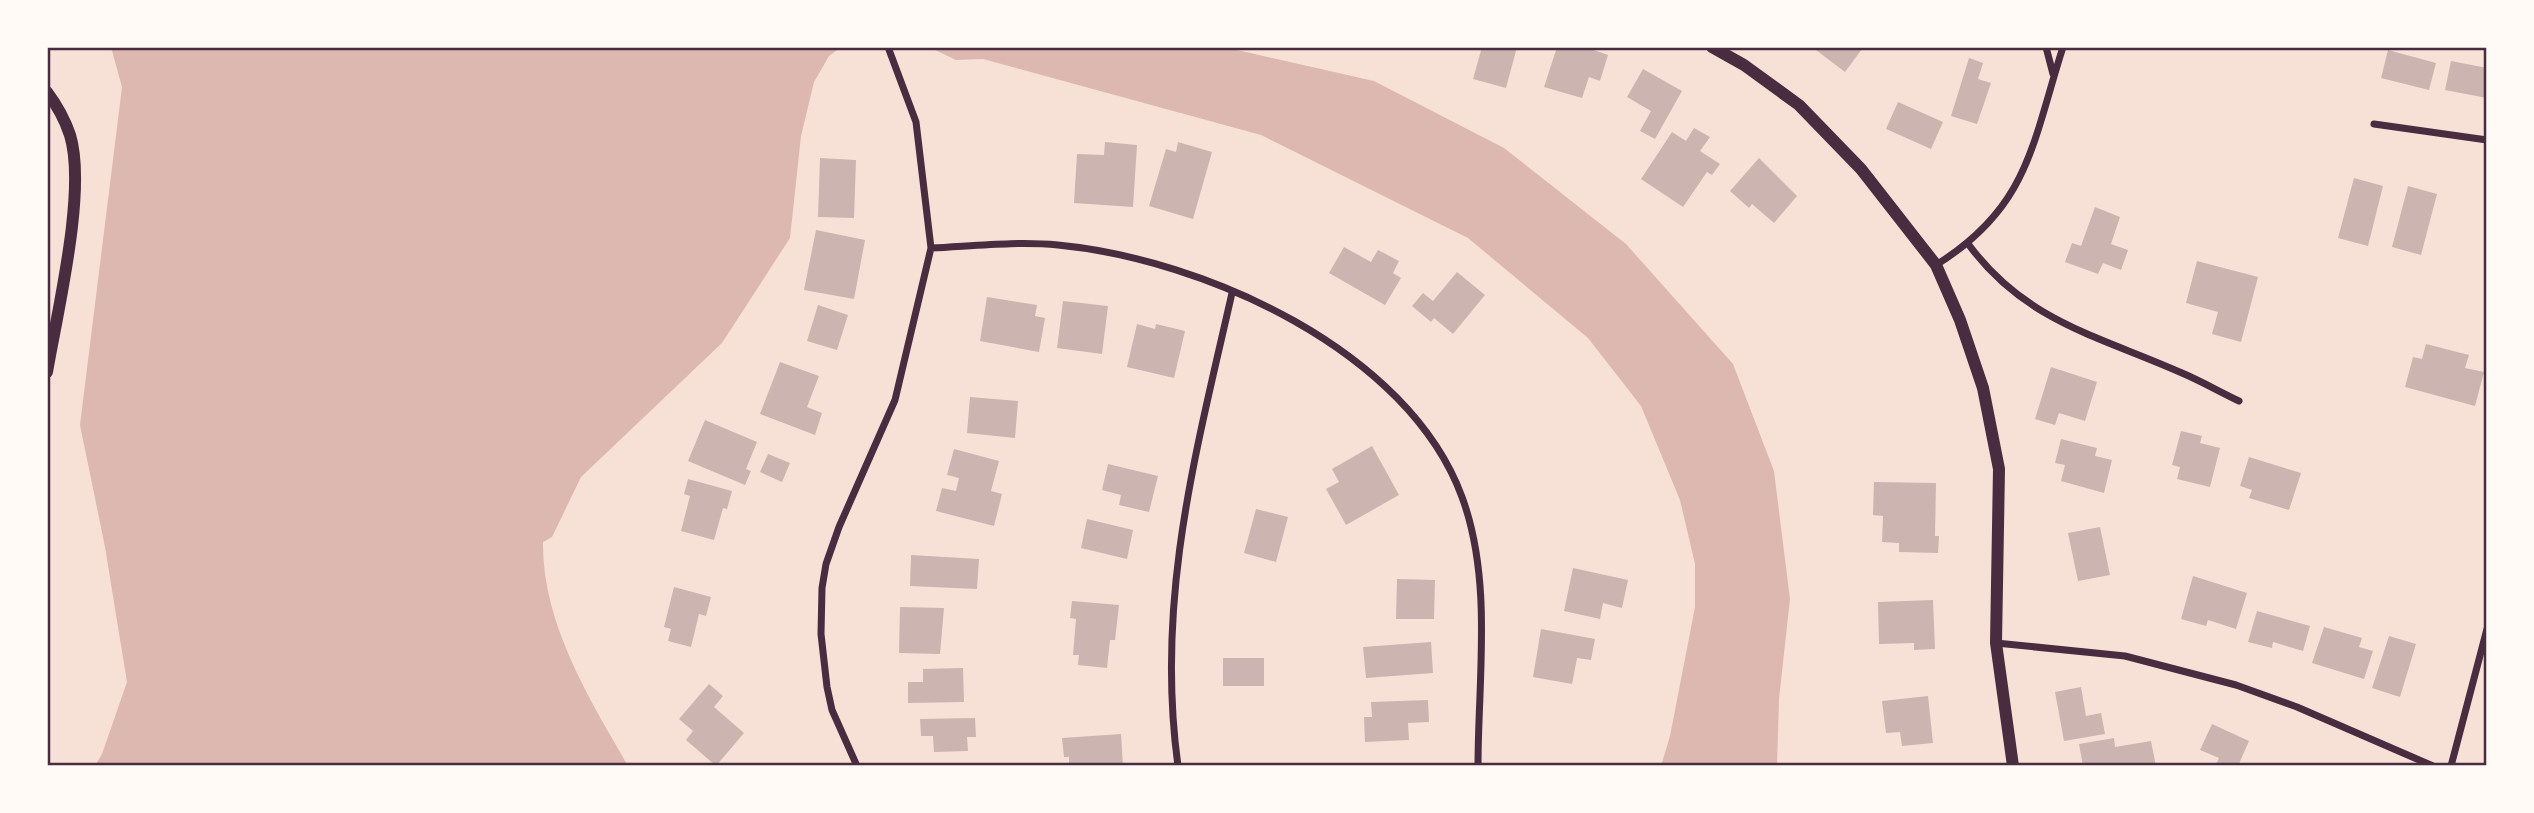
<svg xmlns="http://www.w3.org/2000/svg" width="2534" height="813" viewBox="0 0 2534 813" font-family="'Zilla Slab',serif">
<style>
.water{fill:#dcb8b0}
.building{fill:#ccb4b1}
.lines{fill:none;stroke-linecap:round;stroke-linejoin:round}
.minor{stroke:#4a2c40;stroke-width:7}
.tertiary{stroke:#4a2c40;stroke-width:12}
.neatline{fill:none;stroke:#4a2c40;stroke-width:2.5}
</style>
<rect width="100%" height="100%" fill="#f7e1d7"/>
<!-- water -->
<path class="water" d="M111 47H841L829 56 814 82 801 136 790 238 722 343 581 477 552 537 543 542C542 623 589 698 628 766H95L102 754 127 682 105 547 80 425 122 87Z
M929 47H1224L1374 81 1504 148 1626 244 1733 364 1774 471 1790 599 1779 699 1777 766H1661L1670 736 1695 607V564L1680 500 1641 406 1588 338 1468 238 1261 135 983 59 956 60Z"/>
<!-- building -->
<path class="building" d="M1482 47H1517L1506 88 1473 79Z
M1557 47H1585L1608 55 1600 81 1589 77 1582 98 1544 87Z
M1812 47H1860L1862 49 1845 72Z
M2388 50 2436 63 2429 90 2381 78Z
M1969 58 1983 63 1978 79 1991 83 1977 124 1951 116Z
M2451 61 2487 68V98L2445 90Z
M1643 69 1682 91 1655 139 1640 131 1651 111 1627 97Z
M1898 102 1943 122 1931 149 1886 129Z
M1694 128 1710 137 1700 151 1720 164 1712 175 1707 172 1683 207 1641 179 1672 132 1686 141Z
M1105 142 1137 145 1133 207 1074 203 1077 154 1104 155Z
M1178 142 1212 152 1193 219 1149 206 1166 149 1176 152Z
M820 158 856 160 854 218 818 217Z
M1759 158 1797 196 1774 223 1752 204 1749 208 1730 191Z
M2354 178 2383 186 2368 246 2338 238Z
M2408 186 2437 194 2421 255 2392 247Z
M2095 207 2120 217 2111 244 2128 250 2121 270 2103 263 2098 274 2065 262 2072 243 2081 246Z
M816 230 865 240 854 299 804 290Z
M1344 247 1371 262 1378 250 1399 261 1393 273 1401 278 1385 305 1329 273Z
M2197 261 2258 277 2241 342 2212 334 2218 312 2186 303Z
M1457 272 1485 295 1453 334 1434 318 1431 322 1412 306 1423 293 1433 301Z
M987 297 1037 305 1035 316 1045 318 1039 352 980 341Z
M1063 301 1108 306 1102 354 1057 348Z
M818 305 848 315 837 350 807 341Z
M1137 324 1155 329 1156 324 1185 331 1174 378 1127 367Z
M2426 344 2469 355 2465 368 2484 372 2475 406 2405 387 2413 357 2422 359Z
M780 362 819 376 807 407 822 413 815 435 760 414Z
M2051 367 2097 382 2085 421 2059 413 2055 425 2035 419Z
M970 397 1018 401 1015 438 967 433Z
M705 420 757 442 746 469 751 471 745 485 688 461Z
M2181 431 2202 436 2200 443 2220 448 2210 487 2177 479 2180 467 2172 465Z
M2061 439 2097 448 2095 456 2112 460 2104 493 2061 481 2065 465 2055 463Z
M1372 446 1399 495 1346 525 1326 489 1339 482 1332 469Z
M954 449 999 461 991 491 1002 494 994 526 936 511 942 488 956 491 959 478 947 475Z
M768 454 790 463 782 482 760 472Z
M2249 457 2301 473 2289 510 2249 498 2252 490 2240 486Z
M1108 464 1158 476 1149 512 1119 505 1121 495 1102 490Z
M688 479 732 491 727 509 723 508 714 540 681 531 690 496 684 494Z
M1874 482 1936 483 1935 536H1939L1938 553 1899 552V543L1882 542 1883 516 1873 515Z
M1256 509 1288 517 1276 562 1244 553Z
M1087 519 1133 530 1127 559 1081 548Z
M2100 527 2110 575 2078 581 2068 533Z
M911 555 979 559 977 589 910 586Z
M1573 568 1628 580 1622 608 1603 603 1600 619 1564 611Z
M2193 576 2247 593 2236 629 2208 620 2206 626 2181 619Z
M1397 579 1435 580 1434 619H1396Z
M674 587 711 597 706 616 699 614 691 647 668 641 671 629 664 627Z
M1933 600 1935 649 1914 650V643L1879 644 1878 602Z
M1072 601 1119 605 1115 640H1110L1107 668 1078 665 1079 655H1073L1076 619 1070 618Z
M900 607 944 608 940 654 899 653Z
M2257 611 2310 626 2303 651 2273 642 2272 648 2248 642Z
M2324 627 2362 638 2359 647 2373 651 2364 679 2312 663Z
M1541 629 1595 639 1591 660 1577 658 1572 684 1533 677Z
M2389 636 2416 644 2400 697 2372 688Z
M1431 642 1433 673 1366 678 1363 647Z
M1223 658H1264V686H1223Z
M963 668 964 702 908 703V682H923V669Z
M709 684 723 696 714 707 744 733 716 766 686 740 693 731 679 719Z
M2081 687 2086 716 2101 713 2105 734 2064 741 2055 692Z
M1928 696 1933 743 1902 746 1900 732 1886 733 1882 701Z
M1428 700 1429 722 1408 723 1409 740 1365 742 1364 717H1372L1371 702Z
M975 718 976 737H967L968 751 934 752 933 736H921L920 719Z
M2212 724 2249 741 2238 766H2215L2219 758 2200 750Z
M1121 734 1123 766H1069V757H1064L1062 738Z
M2114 738 2115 747 2151 741 2156 766H2083L2079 744Z"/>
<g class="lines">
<!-- minor -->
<path class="minor" d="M2046 47 2053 74
M2374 124 2487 140
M1969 245C2026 322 2099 336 2182 373 2201 381 2220 392 2239 401
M931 248C973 246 1017 241 1058 245 1204 259 1408 350 1462 497 1493 581 1478 679 1478 766
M1936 265C2029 207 2032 144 2063 47
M1996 643 2125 656 2236 685 2297 707 2433 766
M857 766 832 710 827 687 821 634 822 588 826 564 839 527 895 400 931 248 916 122 888 47
M1178 766C1155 600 1196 452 1232 293
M2451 766 2487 629"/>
<!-- tertiary -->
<path class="tertiary" d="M1712 47 1744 65 1799 105 1861 169 1936 265 1960 320 1983 388 1999 469 1996 643 2013 766
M47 92C56 104 65 120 70 135 87 190 57 313 47 372"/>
</g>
<!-- border -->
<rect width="2534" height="813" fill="none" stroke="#fffaf5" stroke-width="98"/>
<rect x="49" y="49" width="2436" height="715" class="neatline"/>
</svg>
